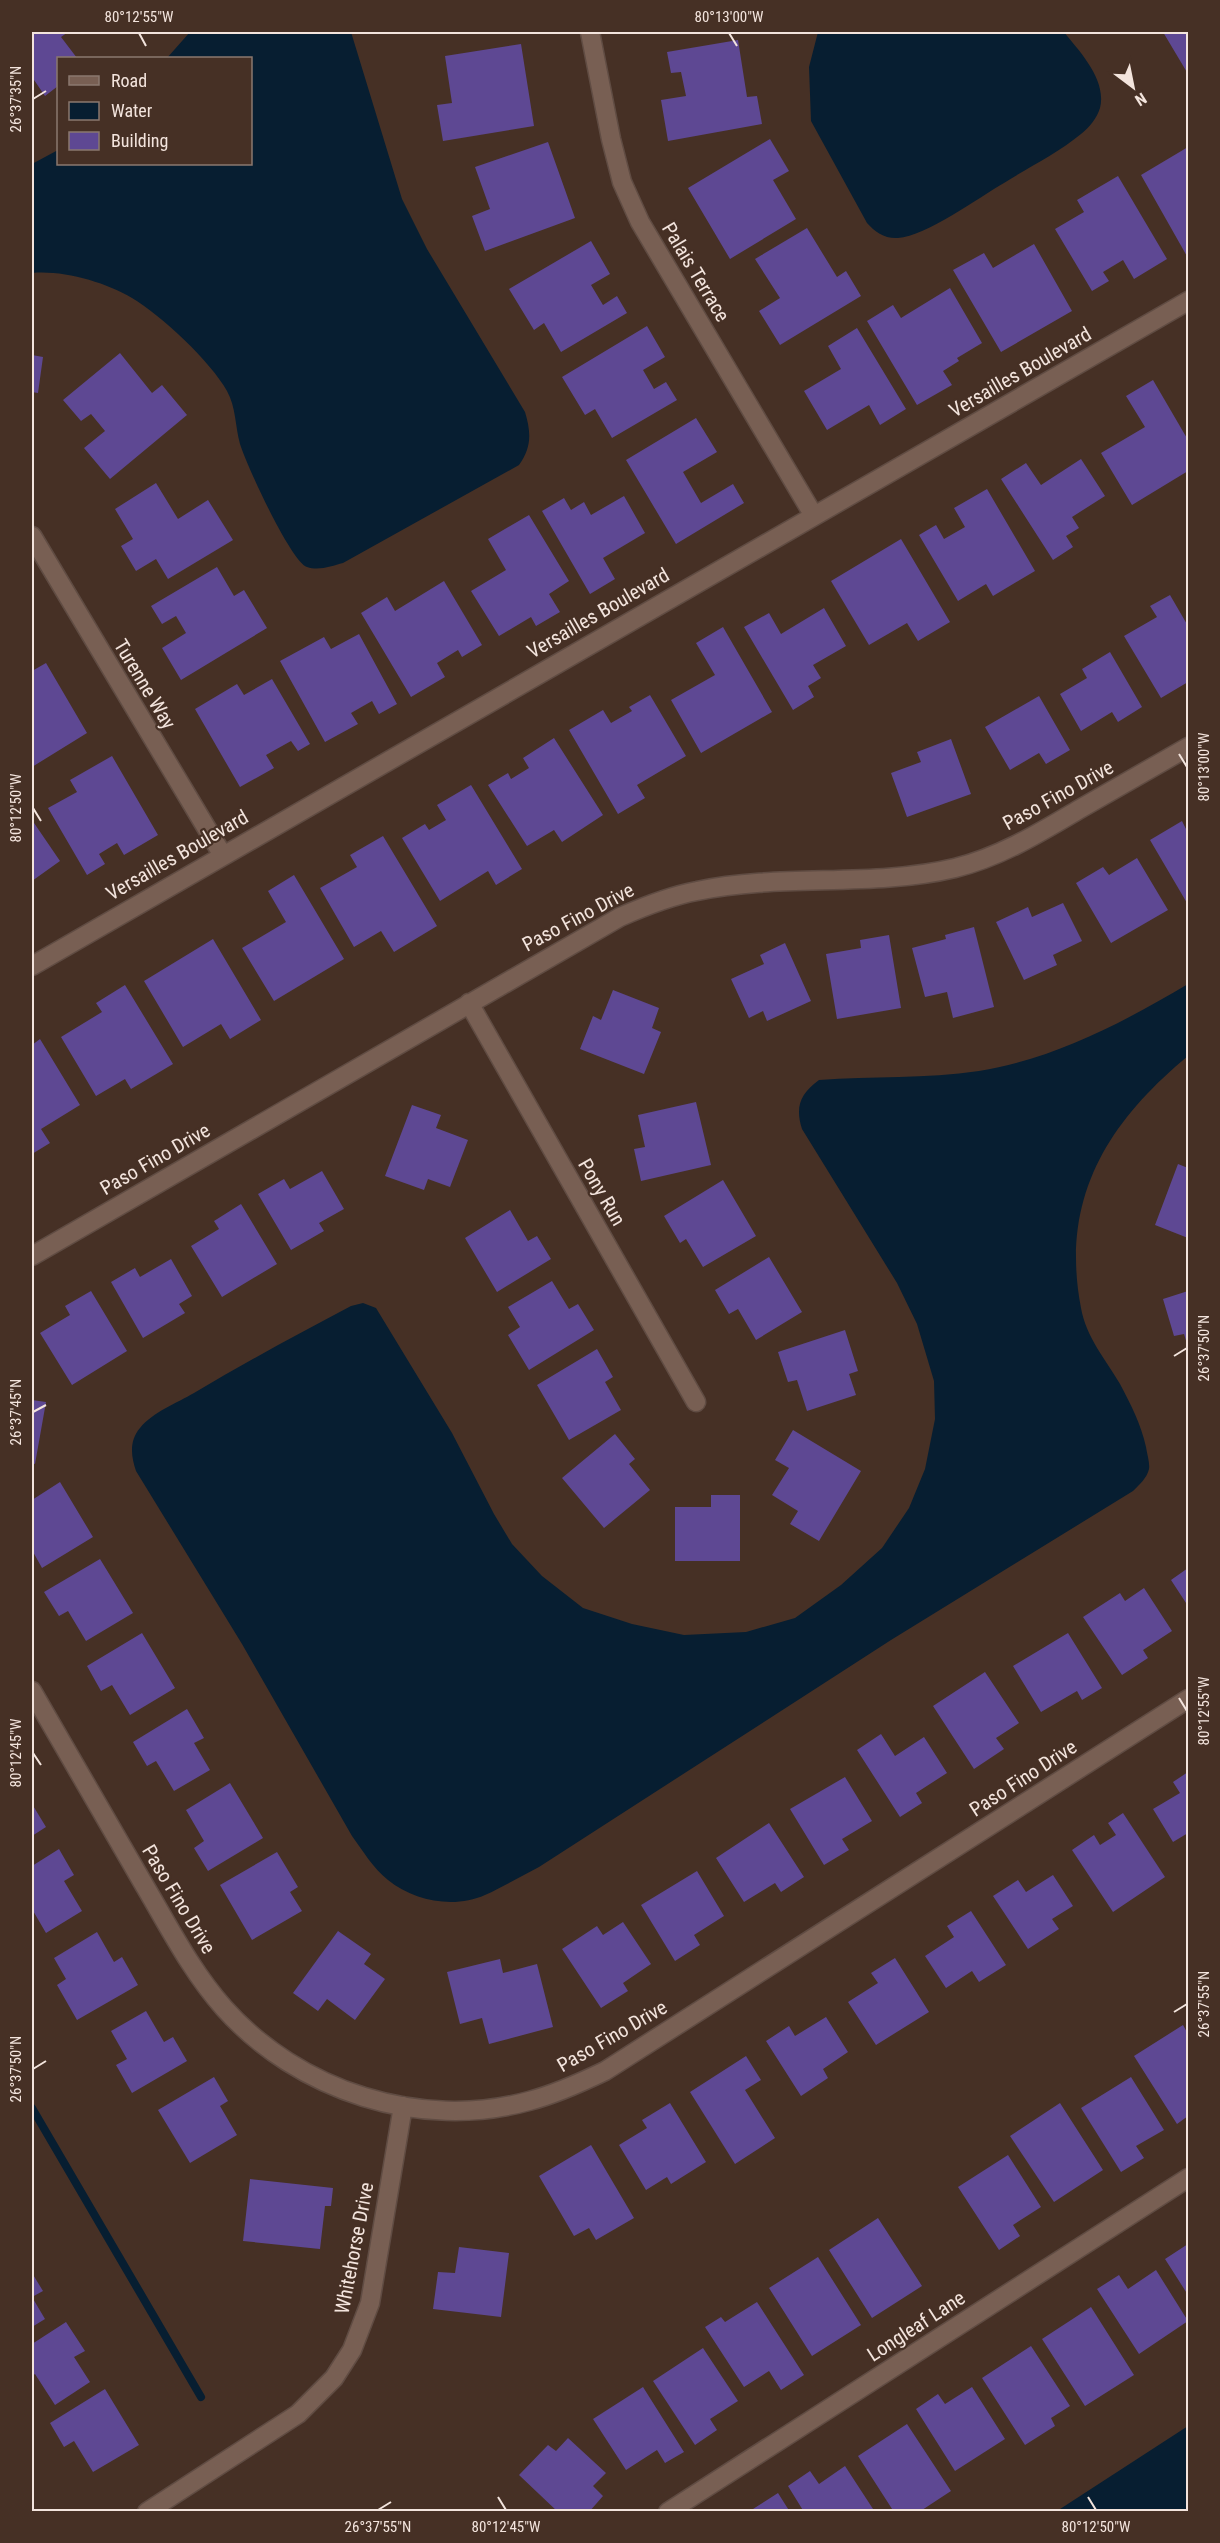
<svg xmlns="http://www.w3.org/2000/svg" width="1220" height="2543" viewBox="0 0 1220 2543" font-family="'Roboto Condensed',sans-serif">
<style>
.water{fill:#071e31}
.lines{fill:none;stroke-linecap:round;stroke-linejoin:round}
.stream{stroke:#071e31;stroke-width:8}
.building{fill:#5e4893}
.street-casing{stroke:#604c43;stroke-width:21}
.street{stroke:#785f53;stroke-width:18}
.ticks{fill:none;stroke:#f3e4dd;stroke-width:2}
.labels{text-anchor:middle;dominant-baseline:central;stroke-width:4.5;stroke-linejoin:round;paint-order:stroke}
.street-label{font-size:20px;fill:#f3e4dd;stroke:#463025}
.neatline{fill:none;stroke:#f3e4dd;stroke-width:2}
.ticks-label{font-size:15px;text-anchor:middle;fill:#f3e4dd}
</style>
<rect width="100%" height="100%" fill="#463025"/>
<!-- water -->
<path class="water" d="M190 32H351L402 199 427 249 525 412C531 432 532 447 519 465L343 563C332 566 319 571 307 567 291 562 246 464 240 444 235 426 236 407 227 391 211 362 161 315 132 298 105 282 63 270 32 273V164L58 150V164H250V58H167Z
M818 32H1064C1080 52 1107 80 1100 108 1097 118 1089 128 1081 134 1058 153 1029 167 1004 183 978 198 926 236 898 238 885 239 875 232 867 223L811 121 809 67Z
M1188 984V1056C1107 1123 1060 1199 1081 1308 1086 1337 1106 1360 1120 1384 1131 1405 1141 1424 1146 1447 1147 1454 1150 1463 1149 1469 1147 1478 1139 1485 1133 1491L891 1640 539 1867C521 1876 503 1887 485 1895 454 1909 414 1901 388 1880 373 1868 363 1851 352 1836L242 1644 136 1471C131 1456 129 1441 140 1428 153 1412 177 1403 194 1393 246 1362 298 1334 351 1306L363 1303 376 1308 452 1433 494 1514 512 1544 542 1576 583 1608 632 1624 684 1635 746 1632 795 1618 841 1585 882 1548 909 1508 925 1469 935 1419 934 1381 917 1324 897 1283 802 1129C795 1107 800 1094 819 1080 872 1076 926 1079 979 1071 1054 1059 1124 1022 1188 984Z
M1188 2426V2511H1057Z"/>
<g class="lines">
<!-- stream -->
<path class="stream" d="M32 2108 201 2397"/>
</g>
<!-- building -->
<path class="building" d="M32 32H68L61 37 77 58H58V86L45 96 32 77Z
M1163 32H1188V74Z
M738 40 747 97 757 96 762 124 668 141 661 100 686 96 681 72 671 73 667 52Z
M521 44 534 126 443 141 437 105 452 103 445 56Z
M770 139 789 171 773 180 796 219 730 259 688 188Z
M548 142 575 218 485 251 472 216 490 209 475 167Z
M1188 147V258L1141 175Z
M1118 176 1167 259 1134 279 1123 260 1103 272 1109 281 1092 291 1055 229 1084 212 1077 200Z
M807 228 837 277 846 271 861 296 780 345 759 311 780 298 755 259Z
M591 241 610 274 591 285 603 305 617 296 627 313 561 352 544 323 534 330 509 289Z
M1034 244 1072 311 1001 352 953 270 984 253 993 268Z
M950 288 982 343 957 358 959 361 943 371 952 385 917 405 867 321 893 305 901 318Z
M647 326 665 357 643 370 654 389 666 382 677 400 612 438 595 409 585 415 562 377Z
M857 328 906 409 880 425 869 405 827 430 804 391 841 369 828 346Z
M120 353 152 393 162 385 187 415 110 479 84 448 105 431 91 414 81 421 63 400Z
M32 355 43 357 38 393 32 392Z
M1153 380 1188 440V471L1132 505 1101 453 1145 427 1126 396Z
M696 418 717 452 683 472 701 503 733 484 744 503 676 544 626 460Z
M1081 459 1105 496 1072 517 1079 528 1066 536 1073 547 1053 560 1001 479 1026 463 1041 485Z
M156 483 178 519 208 500 233 540 168 579 156 559 136 571 121 546 133 539 115 509Z
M987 489 1035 571 993 596 986 584 958 601 919 535 936 525 944 539 965 527 954 508Z
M624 496 645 533 603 558 615 579 590 594 542 511 564 498 571 510 584 502 591 515Z
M529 515 569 581 549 594 560 612 536 626 531 617 499 636 471 591 506 570 488 539Z
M901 539 950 622 918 641 907 623 869 645 831 581Z
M217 567 234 596 244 590 267 628 181 680 162 648 186 633 176 616 162 624 151 606Z
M444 581 482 645 462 657 458 650 437 663 445 677 411 697 361 613 387 597 395 611Z
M1170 595 1188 626V682L1161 698 1124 636 1157 617 1150 606Z
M824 608 846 646 813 665 821 678 808 686 814 697 793 710 744 627 769 613 781 634Z
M723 627 772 712 701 753 671 700 715 675 696 643Z
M359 634 397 704 379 714 372 701 351 713 358 724 325 742 280 661 324 637 331 649Z
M1110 652 1142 707 1118 722 1112 712 1081 731 1060 694 1087 678 1082 669Z
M46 663 87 733 32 767V671Z
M272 679 310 744 298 751 291 741 266 755 274 768 240 787 195 709 237 684 244 695Z
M650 695 686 756 637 785 645 798 618 814 569 730 603 710 611 723 632 711 629 707Z
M1039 696 1070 750 1046 764 1039 753 1010 770 985 727Z
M554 738 603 815 562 842 554 830 527 846 488 785 508 773 511 779 529 768 523 758Z
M951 739 971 794 907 817 891 773 921 762 917 752Z
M112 756 158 835 124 855 117 843 99 854 105 864 87 875 48 808 77 792 70 780Z
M471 785 522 869 496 885 488 871 440 901 402 838 425 824 429 830 446 820 437 805Z
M32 820 60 861 32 881Z
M1182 821 1188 833 1187 903 1150 840Z
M383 836 437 926 394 952 381 931 354 947 320 888 357 867 350 855Z
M1137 858 1168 910 1111 943 1076 883 1103 867 1109 875Z
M294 875 344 959 274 1001 242 948 286 922 268 891Z
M1063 903 1082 941 1053 955 1057 965 1024 980 996 922 1028 907 1032 917Z
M974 927 994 1007 953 1018 947 992 925 997 912 948 946 939 945 935Z
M889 935 901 1008 837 1019 826 954 861 948 860 940Z
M213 939 261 1020 230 1039 221 1024 183 1047 144 981Z
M785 943 811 1001 767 1021 763 1011 749 1018 731 979 764 964 760 955Z
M125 985 173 1064 131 1089 125 1079 96 1096 61 1037 102 1012 96 1003Z
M613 990 659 1008 652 1028 661 1032 644 1074 580 1049 593 1016 601 1020Z
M40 1039 80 1105 41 1129 50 1143 32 1154V1045Z
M696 1102 711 1165 641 1181 634 1149 645 1147 638 1115Z
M412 1105 441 1115 436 1128 468 1140 450 1187 428 1179 424 1190 385 1176Z
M1178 1164 1188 1168V1238L1155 1225Z
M322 1171 344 1209 319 1223 324 1231 291 1250 258 1194 284 1179 290 1189Z
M723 1180 756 1236 703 1267 686 1239 680 1243 664 1216Z
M241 1204 277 1264 222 1297 191 1246 219 1229 214 1221Z
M510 1210 528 1241 537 1236 551 1259 497 1292 465 1238Z
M769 1257 802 1312 756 1340 738 1309 729 1314 715 1290Z
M171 1259 192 1296 179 1304 185 1313 143 1338 111 1282 135 1268 140 1277Z
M552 1281 569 1309 578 1304 594 1330 529 1370 508 1335 520 1327 508 1307Z
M91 1291 127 1351 72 1385 40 1333 70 1315 65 1306Z
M1188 1291V1347L1184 1334 1174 1336 1163 1299Z
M845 1330 858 1371 849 1374 856 1395 807 1411 797 1380 788 1382 778 1352Z
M597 1349 613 1377 605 1382 621 1410 569 1440 537 1385Z
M32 1400 46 1402 35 1464 32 1463Z
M793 1430 861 1471 819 1541 790 1524 798 1511 772 1495 789 1468 775 1460Z
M615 1434 635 1459 629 1464 650 1490 604 1528 562 1478Z
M60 1482 93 1537 42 1568 32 1550V1500Z
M711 1495H740V1561H675V1507H711Z
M100 1559 133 1613 86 1641 68 1611 59 1616 44 1592Z
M1188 1568V1606L1171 1580Z
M1144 1588 1172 1631 1143 1650 1148 1658 1122 1675 1083 1617 1120 1593 1125 1601Z
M142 1633 175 1688 130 1715 112 1685 101 1691 87 1666Z
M1068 1633 1102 1688 1082 1700 1077 1691 1041 1712 1013 1666Z
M985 1672 1019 1723 996 1738 1004 1749 974 1769 933 1706Z
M187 1709 204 1738 194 1743 210 1770 174 1791 156 1761 147 1766 133 1742Z
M881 1734 895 1756 924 1737 947 1773 916 1793 922 1803 900 1817 857 1750Z
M1188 1772V1833L1173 1842 1153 1809 1180 1793 1173 1782Z
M845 1777 872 1821 842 1839 849 1850 824 1865 790 1809Z
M230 1783 263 1838 208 1871 194 1848 204 1841 186 1810Z
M32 1804 46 1827 32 1836Z
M1123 1813 1165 1877 1113 1912 1072 1850 1094 1835 1100 1845 1116 1835 1108 1823Z
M769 1823 804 1877 781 1892 775 1883 744 1902 716 1858Z
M59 1849 74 1875 64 1881 82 1911 46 1933 32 1909V1866Z
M277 1852 298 1887 290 1892 302 1911 252 1940 220 1885Z
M697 1871 724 1916 694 1935 700 1945 675 1961 641 1905Z
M1053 1875 1073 1906 1052 1919 1059 1929 1028 1949 993 1896 1018 1880 1026 1892Z
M971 1911 1006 1965 979 1982 972 1971 946 1988 925 1956 954 1937 947 1926Z
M623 1922 651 1964 623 1983 628 1991 601 2008 562 1949 597 1926 603 1935Z
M338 1931 371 1954 364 1964 385 1979 355 2020 327 1999 318 2011 293 1993Z
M97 1932 114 1962 122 1957 138 1985 77 2020 57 1985 66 1979 54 1958Z
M895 1958 929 2012 876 2045 848 2002 878 1983 871 1973Z
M500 1959 503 1973 537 1964 553 2027 489 2044 482 2018 460 2024 447 1972Z
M146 2011 164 2042 173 2037 187 2061 132 2093 116 2065 127 2059 111 2031Z
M826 2017 848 2052 823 2069 828 2078 801 2096 766 2041 789 2026 795 2036Z
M1183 2025 1188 2034V2116L1177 2124 1134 2056Z
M746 2056 761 2080 745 2090 775 2138 735 2164 690 2092Z
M214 2077 228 2101 220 2106 237 2135 190 2163 158 2110Z
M1131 2077 1164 2130 1136 2146 1144 2158 1121 2172 1081 2108Z
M670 2103 706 2162 671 2184 667 2177 646 2190 619 2145 647 2128 642 2120Z
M1060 2103 1103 2170 1054 2202 1010 2136Z
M591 2145 634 2218 596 2240 589 2228 574 2236 539 2176Z
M1008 2155 1041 2207 1013 2225 1020 2236 999 2250 958 2187Z
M250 2179 333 2188 331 2206H325L320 2249 243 2241Z
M878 2218 922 2286 872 2318 829 2250Z
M1188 2244V2295L1165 2259Z
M459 2247 509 2253 501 2317 433 2309 438 2272 455 2273Z
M818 2257 861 2325 812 2356 769 2288Z
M1156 2270 1188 2321 1139 2354 1097 2289 1119 2275 1128 2289Z
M32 2273 43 2291 32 2297 45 2319 32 2327Z
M757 2302 804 2375 781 2390 769 2371 744 2387 705 2327 721 2317 725 2322Z
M1091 2307 1134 2375 1085 2406 1042 2339Z
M66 2322 85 2351 74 2357 90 2382 55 2405 35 2374 32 2376V2344Z
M1031 2346 1070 2406 1051 2418 1055 2426 1025 2445 982 2378Z
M703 2348 738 2401 710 2419 717 2430 695 2445 653 2381Z
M643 2387 684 2452 665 2463 657 2450 626 2470 593 2419Z
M972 2387 1005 2439 955 2471 916 2409 938 2394 945 2404Z
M105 2389 139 2445 93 2472 74 2441 64 2447 50 2423Z
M907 2424 951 2491 919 2512H894L858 2456Z
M568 2438 606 2473 593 2486 603 2496 589 2512H558L519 2475 548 2445 556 2451Z
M845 2466 875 2512H804L788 2486 810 2471 819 2484Z
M778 2493 790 2512H754L753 2509Z"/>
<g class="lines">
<defs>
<path id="street" d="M590 32 611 139 622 182 640 222 814 516
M32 536 222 854
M32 966 1188 301
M469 1003 696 1402
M32 1256 620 917C645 906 670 896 697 891 782 873 871 888 955 868 1000 857 1039 833 1078 810 1115 789 1152 768 1188 747
M32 1691C69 1755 106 1819 143 1883 168 1925 191 1971 224 2008 298 2091 421 2131 529 2101 556 2094 580 2083 605 2071L1188 1699
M147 2512 298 2414 334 2378 352 2350 370 2303 403 2106
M668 2512 1188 2178"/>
</defs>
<!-- street casing -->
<use href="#street" class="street-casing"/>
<!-- street -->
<use href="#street" class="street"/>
</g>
<!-- ticks -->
<path class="ticks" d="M139 33 146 46M729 33 737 46M33 99 46 91M1179 754 1187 767M33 808 41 821M1174 1356 1187 1348M33 1412 46 1405M1179 1698 1187 1711M33 1753 41 1765M1174 2012 1187 2004M33 2069 46 2061M498 2497 506 2510M1088 2497 1096 2510M378 2510 391 2502"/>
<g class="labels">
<!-- street labels -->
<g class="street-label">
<text transform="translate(696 272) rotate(59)">Palais Terrace</text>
<text transform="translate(1020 372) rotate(-30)">Versailles Boulevard</text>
<text transform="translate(598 613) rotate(-30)">Versailles Boulevard</text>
<text transform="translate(145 684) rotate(59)">Turenne Way</text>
<text transform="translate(1058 795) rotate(-29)">Paso Fino Drive</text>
<text transform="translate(177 855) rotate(-30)">Versailles Boulevard</text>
<text transform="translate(578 917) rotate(-28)">Paso Fino Drive</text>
<text transform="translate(155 1159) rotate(-30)">Paso Fino Drive</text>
<text transform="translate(602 1192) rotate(60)">Pony Run</text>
<text transform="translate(1023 1778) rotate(-33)">Paso Fino Drive</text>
<text transform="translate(179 1899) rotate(59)">Paso Fino Drive</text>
<text transform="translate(612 2036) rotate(-30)">Paso Fino Drive</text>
<text transform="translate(354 2248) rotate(-79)">Whitehorse Drive</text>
<text transform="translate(916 2326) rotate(-33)">Longleaf Lane</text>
</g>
</g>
<!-- border -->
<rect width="1220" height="2543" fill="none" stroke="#463025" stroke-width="66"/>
<!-- legend -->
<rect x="57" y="57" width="195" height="108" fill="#463025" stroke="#8b786f" stroke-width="1.5"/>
<rect x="69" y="76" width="30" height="9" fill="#785f53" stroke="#8b786f" stroke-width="1.5"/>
<text x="111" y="87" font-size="18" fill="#f3e4dd">Road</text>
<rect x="69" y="102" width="30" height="18" fill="#071e31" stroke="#8b786f" stroke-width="1.5"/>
<text x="111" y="117" font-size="18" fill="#f3e4dd">Water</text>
<rect x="69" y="132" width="30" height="18" fill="#5e4893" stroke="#8b786f" stroke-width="1.5"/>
<text x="111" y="147" font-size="18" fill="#f3e4dd">Building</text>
<!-- north arrow -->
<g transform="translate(1133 87) rotate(148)" stroke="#463025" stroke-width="4.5" paint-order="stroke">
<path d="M0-4.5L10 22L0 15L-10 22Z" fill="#f3e4dd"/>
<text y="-9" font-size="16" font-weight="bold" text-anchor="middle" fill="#f3e4dd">N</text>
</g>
<rect x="33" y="33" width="1154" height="2477" class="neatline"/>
<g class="ticks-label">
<text x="139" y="22">80°12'55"W</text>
<text x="729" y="22">80°13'00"W</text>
<text transform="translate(16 99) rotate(-90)" y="5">26°37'35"N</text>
<text transform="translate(1204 767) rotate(-90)" y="5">80°13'00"W</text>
<text transform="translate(16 808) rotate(-90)" y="5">80°12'50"W</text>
<text transform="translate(1204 1348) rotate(-90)" y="5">26°37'50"N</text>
<text transform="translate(16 1412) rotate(-90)" y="5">26°37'45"N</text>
<text transform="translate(1204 1711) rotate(-90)" y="5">80°12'55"W</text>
<text transform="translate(16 1753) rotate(-90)" y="5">80°12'45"W</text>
<text transform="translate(1204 2004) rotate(-90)" y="5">26°37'55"N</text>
<text transform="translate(16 2069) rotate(-90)" y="5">26°37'50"N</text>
<text x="378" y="2532">26°37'55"N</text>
<text x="506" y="2532">80°12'45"W</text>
<text x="1096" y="2532">80°12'50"W</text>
</g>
</svg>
